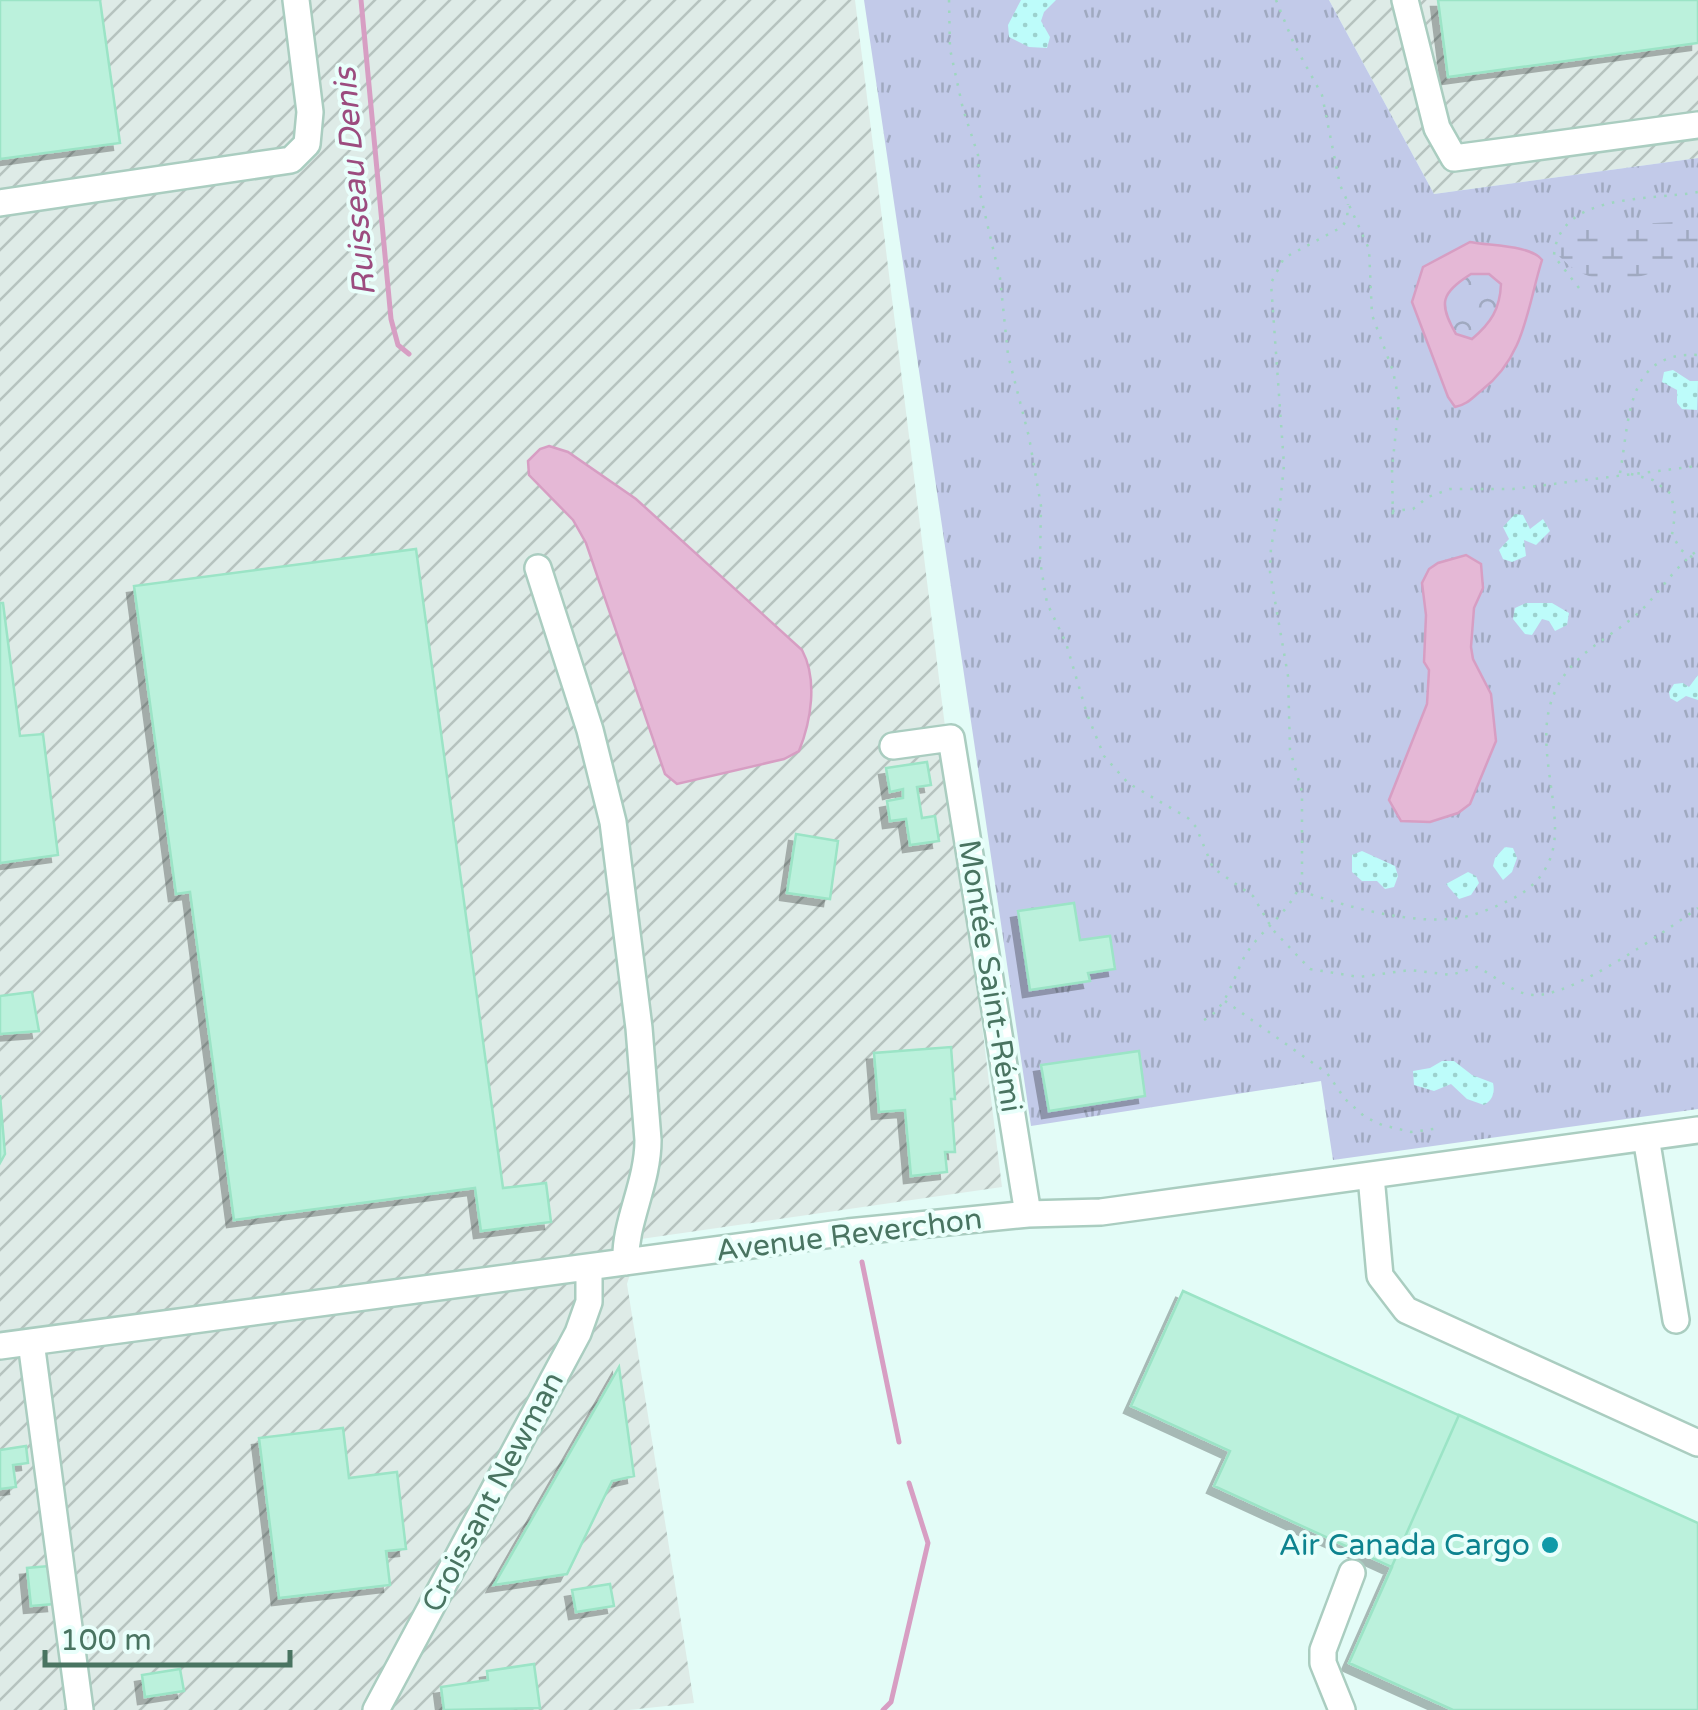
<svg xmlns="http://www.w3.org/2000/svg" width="1698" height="1710" viewBox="0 0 1698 1710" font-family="'Varela Round',sans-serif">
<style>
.industrial{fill:url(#industrial-furrows)}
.grass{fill:url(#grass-tufts)}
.forest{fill:url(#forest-crowns)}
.wetland{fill:url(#wetland-marsh)}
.sand{fill:url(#sand-dots)}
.water{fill:#e5b8d6;stroke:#d79ec3;stroke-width:2.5;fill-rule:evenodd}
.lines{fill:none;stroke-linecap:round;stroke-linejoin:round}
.stream{stroke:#d79ec3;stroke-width:5}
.building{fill:#bbf1dc;stroke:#9be4c6;stroke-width:2.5;filter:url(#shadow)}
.minor-casing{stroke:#aacdc0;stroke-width:30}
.path{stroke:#9ed6bf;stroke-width:2.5;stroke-dasharray:2.5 8;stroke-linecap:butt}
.minor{stroke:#fff;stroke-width:25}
.culture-dot{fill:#0f9aa8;stroke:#e9fffb;stroke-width:4}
.labels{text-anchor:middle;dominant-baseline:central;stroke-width:8;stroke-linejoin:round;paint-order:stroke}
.street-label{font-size:30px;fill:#497461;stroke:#e9fffb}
.culture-label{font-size:30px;fill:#0d838f;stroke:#e9fffb;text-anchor:end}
.water-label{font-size:32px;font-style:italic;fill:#9c4c7f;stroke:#e9fffb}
</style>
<defs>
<pattern id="industrial-furrows" width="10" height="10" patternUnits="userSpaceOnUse" patternTransform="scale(2.5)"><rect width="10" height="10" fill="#deebe7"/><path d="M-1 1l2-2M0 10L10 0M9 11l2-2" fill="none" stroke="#b6c3bf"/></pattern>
<pattern id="grass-tufts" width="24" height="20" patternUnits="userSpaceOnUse" patternTransform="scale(2.5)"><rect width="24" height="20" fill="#c2cae9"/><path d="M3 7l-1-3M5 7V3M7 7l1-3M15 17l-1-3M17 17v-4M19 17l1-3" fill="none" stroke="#a0a9c0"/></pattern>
<pattern id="forest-crowns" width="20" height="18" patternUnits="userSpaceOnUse" patternTransform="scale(2.5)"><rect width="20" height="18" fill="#c2cae9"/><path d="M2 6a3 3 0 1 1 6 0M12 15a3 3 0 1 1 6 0" fill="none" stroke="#a0a9c0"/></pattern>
<pattern id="wetland-marsh" width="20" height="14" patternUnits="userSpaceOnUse" patternTransform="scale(2.5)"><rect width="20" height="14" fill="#c2cae9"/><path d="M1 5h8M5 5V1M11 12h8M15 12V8" fill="none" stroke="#a0a9c0"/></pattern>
<pattern id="sand-dots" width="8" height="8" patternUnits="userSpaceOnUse" patternTransform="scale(2.5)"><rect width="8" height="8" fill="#bdfcfa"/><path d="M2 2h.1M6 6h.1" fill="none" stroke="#9cd1ce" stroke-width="1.8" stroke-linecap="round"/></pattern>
<filter id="shadow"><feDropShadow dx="-7" dy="7" stdDeviation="0" flood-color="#0004"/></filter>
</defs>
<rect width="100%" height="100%" fill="#e3fcf7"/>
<!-- industrial -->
<path class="industrial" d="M0 0H855L1002 1187 641 1239 627 1284 694 1703 629 1710H0Z
M1329 0H1698V158L1434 194Z"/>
<!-- grass -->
<path class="grass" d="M864 0H1329L1434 194 1698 158V1109L1333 1160 1321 1081 1031 1126Z"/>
<!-- forest -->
<path class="forest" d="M1472 274H1489L1501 283C1500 309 1491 323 1472 339L1456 334C1438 302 1441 293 1472 274Z"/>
<!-- wetland -->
<path class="wetland" d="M1698 221V253C1652 275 1600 300 1558 255L1561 241 1591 226Z"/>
<!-- sand -->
<path class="sand" d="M1021 0H1056L1044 12 1041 21 1050 37 1047 48 1029 47 1009 37 1008 25Z
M1673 370 1690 381H1698L1697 410 1682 409 1677 403V390L1662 382 1664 372Z
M1515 514 1523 515 1530 529 1543 519 1550 531 1536 545 1524 540 1526 556 1512 562 1503 559 1499 550 1509 539 1503 527Z
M1526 603H1552L1569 613 1567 625 1555 631 1549 621 1542 619 1532 635 1525 634 1513 619 1515 608Z
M1698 675V700L1686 696 1677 702 1670 698 1669 692 1674 684 1683 683 1689 687Z
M1505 847 1513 848 1517 858 1512 872 1503 880 1493 866 1495 858Z
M1362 851 1395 866 1398 876 1394 887 1385 889 1377 881H1362L1352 872V855Z
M1468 872 1476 876 1479 883 1471 895 1459 899 1446 884Z
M1442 1061H1454L1472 1075 1493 1083C1495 1092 1493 1100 1484 1105L1467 1099 1451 1084 1434 1091 1414 1085 1413 1071 1430 1068Z"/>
<!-- water -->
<path class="water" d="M1470 242C1490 246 1531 245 1542 260 1527 308 1525 357 1482 390 1473 397 1467 405 1455 407L1448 397 1412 302 1423 267ZM1471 274H1489L1501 284C1500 309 1491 323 1472 339L1456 334C1438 303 1441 293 1471 274Z
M549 446 568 452 636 499 802 650C818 680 811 721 799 751L784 759 677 784 665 774 586 543 573 520 529 475 528 461 540 449Z
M1466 555 1481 564 1483 588 1474 608 1471 647 1473 659 1491 694 1496 741 1470 804 1458 813 1430 822 1401 821 1389 800 1427 704 1429 670 1424 662 1426 615 1422 583 1429 569 1438 563Z"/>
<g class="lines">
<!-- stream -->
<path class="stream" d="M361 0 391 319 398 345 409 354
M862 1262 899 1442
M883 1710 891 1702 928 1543 909 1483"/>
</g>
<!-- building -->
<path class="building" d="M0 0H100L120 143 0 159Z
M1438 0H1698V43L1448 77Z
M416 549 503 1188 546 1183 551 1222 481 1231 475 1188 234 1220 190 892 176 894 134 586Z
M0 603H3L20 736 43 734 58 855 0 863Z
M927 762 931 785 917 787 922 818 935 816 939 841 910 845 906 819 890 821 887 801 903 798V789L890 792 886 768Z
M796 834 838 841 830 899 787 893Z
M1074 903 1080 940 1110 936 1115 969 1088 973 1090 981 1030 990 1018 911Z
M32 992 39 1031 0 1034V996Z
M951 1047 955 1099H951L955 1152H945L947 1172 911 1176 905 1110 879 1112 874 1053Z
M1139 1051 1145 1096 1049 1111 1041 1065Z
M0 1095 5 1154 0 1163Z
M1183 1291 1698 1523V1710H1453L1349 1663 1392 1567 1214 1486 1230 1451 1131 1406Z
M619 1367 634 1476 612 1481 567 1574 494 1585Z
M1459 1415 1698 1523V1710H1453L1349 1663Z
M343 1428 349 1478 397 1472 406 1549 386 1551 390 1585 279 1598 259 1438Z
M26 1446 28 1463 13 1465 16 1487 0 1489V1450Z
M49 1566 54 1604 31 1606 27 1568Z
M610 1584 614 1606 576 1612 572 1590Z
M534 1664 540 1708 444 1710 441 1687 488 1680 487 1671Z
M180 1669 184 1691 145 1697 142 1675Z"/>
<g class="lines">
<defs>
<path id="minor" d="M1405 0 1437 128 1454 158 1698 125
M0 203 291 160 307 144 310 112 296 0
M538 568 590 730 613 822 639 1028 648 1140C648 1184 624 1223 626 1262
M893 746 951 738 1028 1214
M1646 1137 1676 1320
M1371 1176 1380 1276 1406 1310 1698 1443
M31 1342 80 1710
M0 1346 848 1232 1028 1214 1101 1212 1698 1130
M376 1710 578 1333 589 1302V1267
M1342 1710 1323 1663V1650L1352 1573"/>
</defs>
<!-- minor casing -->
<use href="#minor" class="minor-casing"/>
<!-- path -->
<path class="path" d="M949 0 950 49 963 109 978 155 980 193 1000 278 1008 355 1029 437 1041 506 1040 561 1047 603 1066 643 1087 714 1104 756 1128 783 1188 818 1196 827 1213 868 1253 896 1273 930 1310 969 1359 977 1410 970 1451 975 1477 967C1496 976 1511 993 1533 995 1571 998 1665 931 1698 908
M1276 0 1294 44 1322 95 1340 185 1369 249 1372 315 1393 371 1399 401 1392 469 1393 521
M1579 288 1554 256C1558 192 1650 201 1698 192
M1620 473C1630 418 1626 351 1698 355
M1631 474 1653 480 1671 494 1675 515 1672 535 1681 550 1698 561
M1392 511 1413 509 1428 497 1450 489H1513L1698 466
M1301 891C1344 906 1411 925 1457 918 1475 916 1492 908 1508 901 1538 887 1555 864 1555 830 1555 786 1536 736 1554 694 1570 655 1605 641 1635 616 1658 596 1672 569 1698 550
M1225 1001 1327 1073 1345 1099 1365 1117 1382 1125 1411 1132 1441 1128
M1204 1020C1228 1008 1233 976 1246 954 1263 927 1294 910 1302 878V792L1290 750 1288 676 1270 572 1271 547 1280 504 1284 465 1271 283 1284 258 1342 227 1347 219 1348 204"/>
<!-- minor -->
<use href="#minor" class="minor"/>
</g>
<!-- markers -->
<circle class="culture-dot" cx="1550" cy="1545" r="10"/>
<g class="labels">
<!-- street labels -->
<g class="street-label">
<text transform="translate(990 976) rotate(81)">Montée Saint-Rémi</text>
<text transform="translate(849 1235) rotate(-7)">Avenue Reverchon</text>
<text transform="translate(493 1492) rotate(-62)">Croissant Newman</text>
</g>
<!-- culture labels -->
<g class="culture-label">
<text x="1530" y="1545">Air Canada Cargo</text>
</g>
<!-- water labels -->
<g class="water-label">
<text transform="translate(355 182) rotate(-95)">Ruisseau Denis</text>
</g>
</g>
<!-- scale -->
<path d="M45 1650v15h245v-15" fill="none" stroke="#497461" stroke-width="5"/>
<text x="60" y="1650" font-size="30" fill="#497461" stroke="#e9fffb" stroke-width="8" paint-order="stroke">100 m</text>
</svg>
